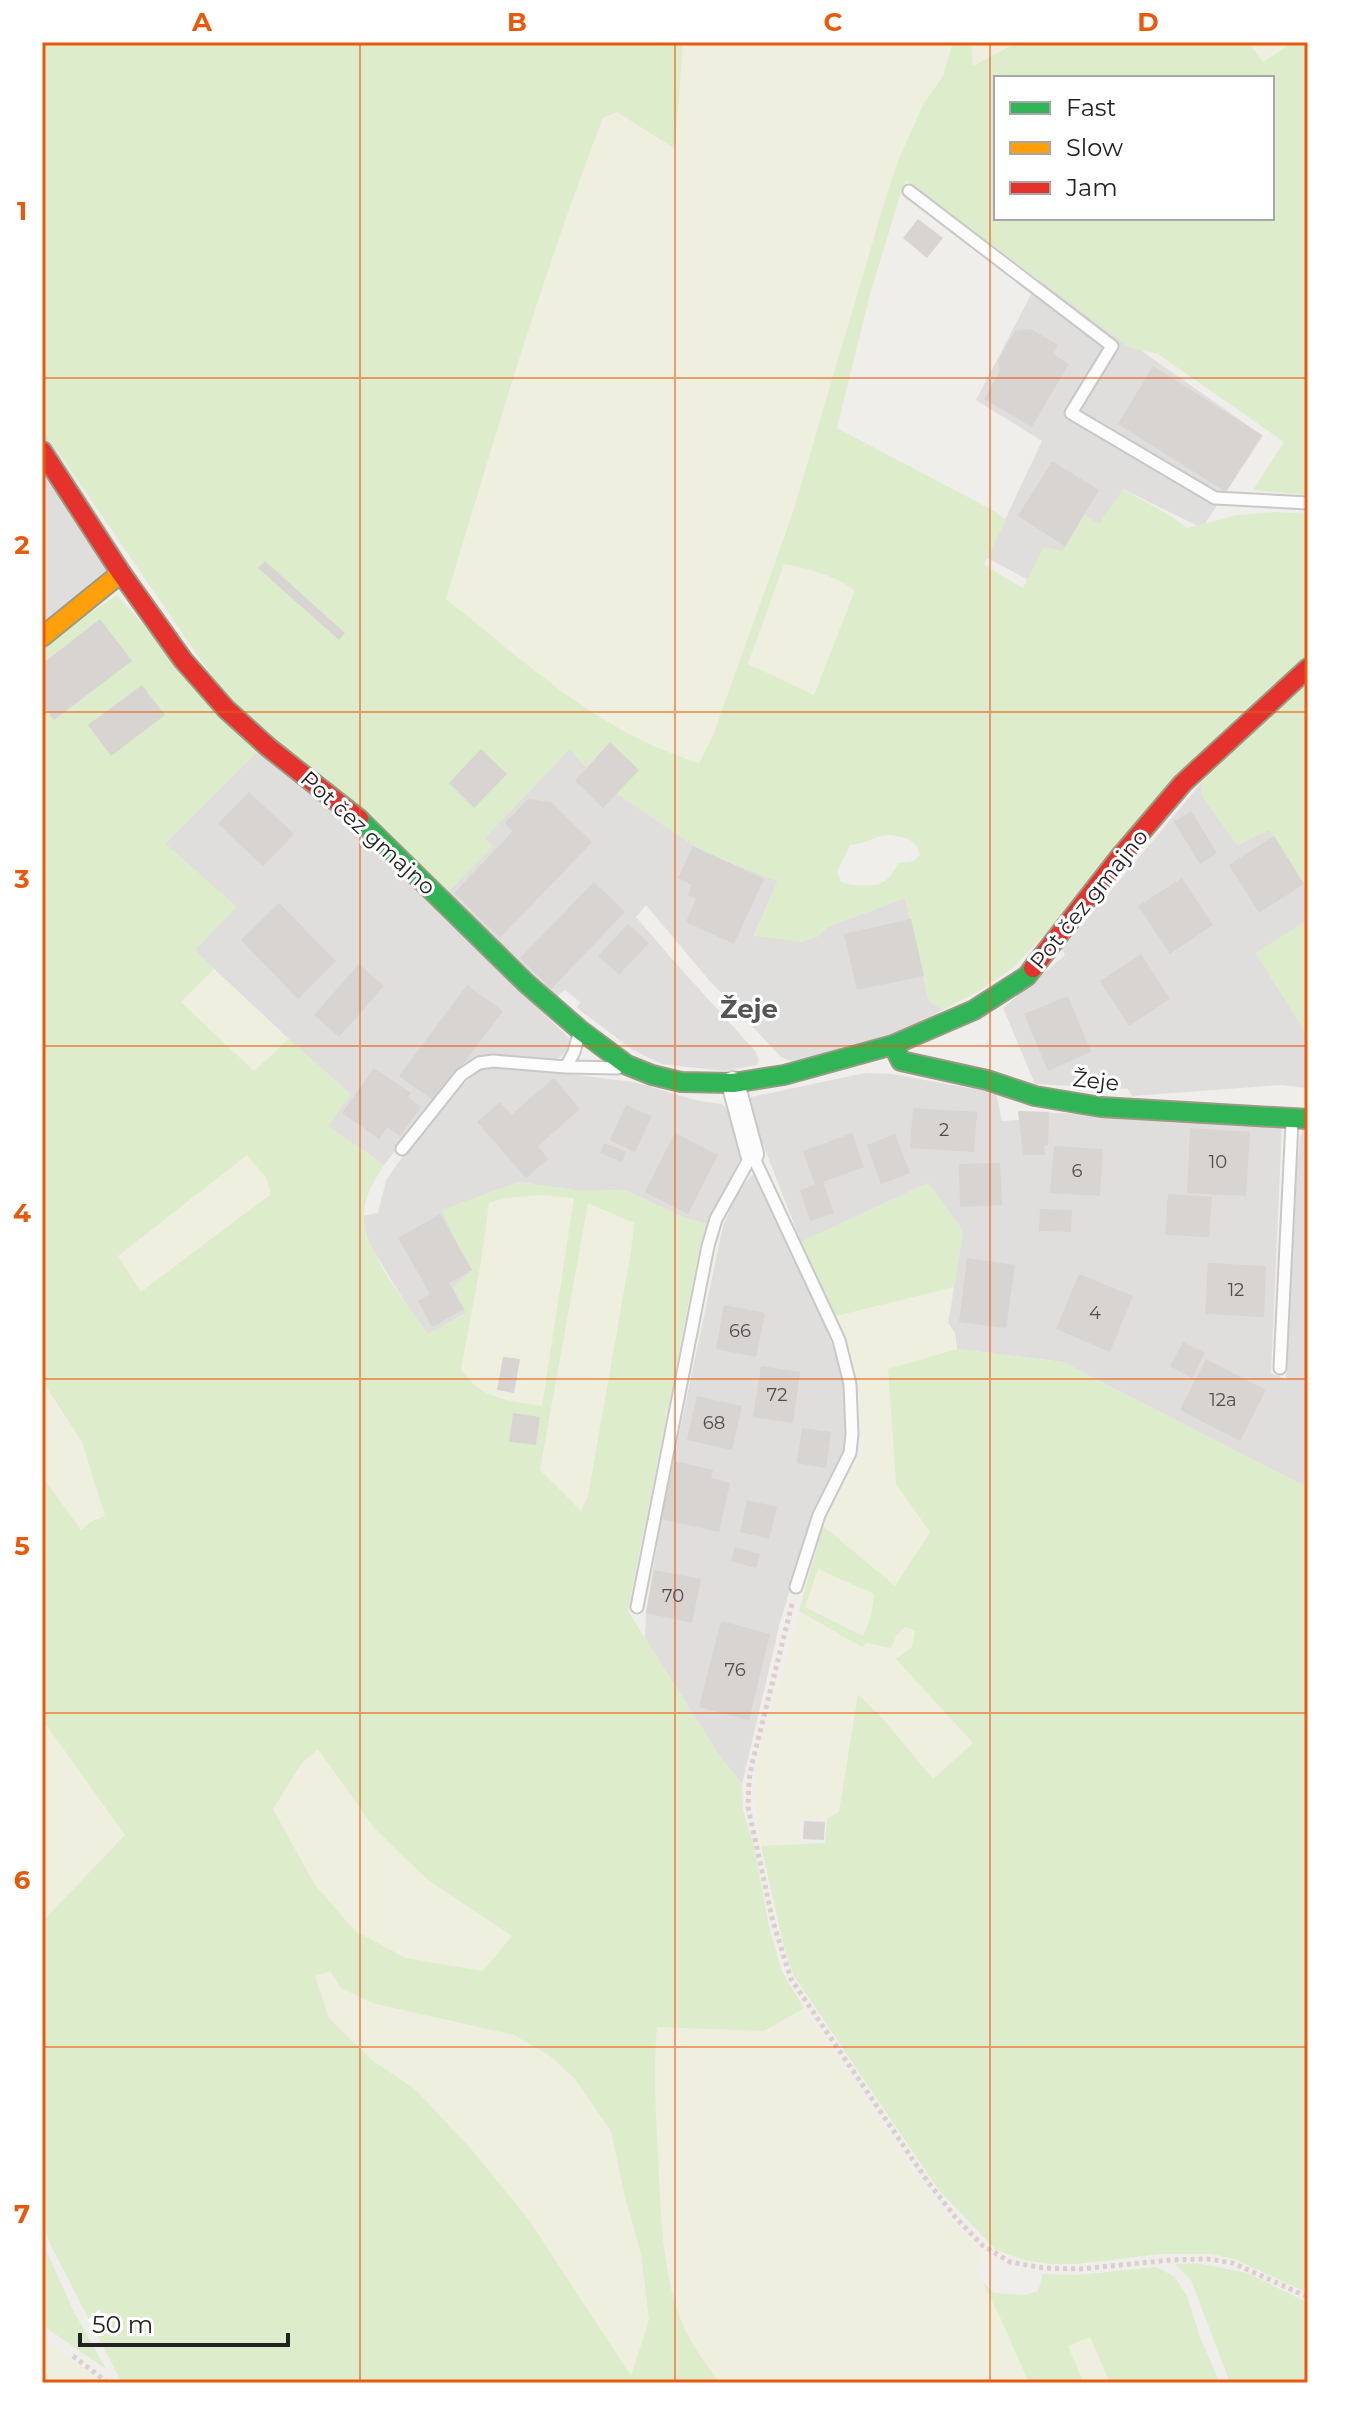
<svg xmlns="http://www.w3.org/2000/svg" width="1350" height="2425" viewBox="0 0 1350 2425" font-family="Montserrat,sans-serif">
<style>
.residential{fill:#dfdedc}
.farmland{fill:#efefdf}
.grass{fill:#ddeccb;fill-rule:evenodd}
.building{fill:#d7d4d2}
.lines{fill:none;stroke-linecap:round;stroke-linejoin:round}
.lane-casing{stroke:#c9c8c7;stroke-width:15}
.street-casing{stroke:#c9c8c7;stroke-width:26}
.fast-casing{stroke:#999a82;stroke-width:22}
.slow-casing{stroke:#999a82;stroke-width:22}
.jam-casing{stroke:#999a82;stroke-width:22}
.path{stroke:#dccecd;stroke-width:5;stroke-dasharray:4 4;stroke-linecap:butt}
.lane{stroke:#fdfcfc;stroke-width:11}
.street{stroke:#fdfcfc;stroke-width:22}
.fast{stroke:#30b455;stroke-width:18}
.slow{stroke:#ff9f0a;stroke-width:18}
.jam{stroke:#e5322d;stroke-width:18}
.grid{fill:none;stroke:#e8590c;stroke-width:2;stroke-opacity:0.55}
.labels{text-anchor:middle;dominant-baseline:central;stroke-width:6;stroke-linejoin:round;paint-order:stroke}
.number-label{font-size:18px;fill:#4f4e4e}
.street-label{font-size:22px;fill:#222;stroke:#fff}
.quarter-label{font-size:26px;font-weight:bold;fill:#555;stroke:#fff}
.neatline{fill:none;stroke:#e8590c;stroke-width:3}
.grid-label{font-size:26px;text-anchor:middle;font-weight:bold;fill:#e8590c}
</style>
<rect width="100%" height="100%" fill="#f0eeeb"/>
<!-- residential -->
<path class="residential" d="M1039 279 1263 436 1202 528 1123 489 1085 554 1027 579 987 558 1042 441 976 400Z
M42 428 137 576 42 645Z
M570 748 582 763 618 794 690 843 713 856 778 881 754 935 817 937 827 927 905 898 929 1001 943 1010 878 1043 791 1061 781 1057 708 979 646 905 636 917 671 958 756 1052 759 1060 757 1065 724 1071 662 1064 633 1050 577 1008 580 1002 565 990 557 996 446 894 492 846 484 838Z
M257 752 329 806 571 1040 568 1049 561 1057 553 1060 510 1055 464 1063 384 1165 328 1126 350 1094 330 1078 194 950 165 843Z
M1202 782 1238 845 1269 829 1308 892V920L1256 953 1308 1036V1088L1281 1085 1132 1096 1128 1089 1035 1084 1003 1008 1065 955 1062 949Z
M503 1066 634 1082 699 1101 722 1104 733 1114 743 1150 740 1159 707 1224 682 1217 625 1190 580 1191 519 1182 443 1210 470 1273 466 1313 428 1334 408 1307 367 1240 363 1216 378 1213 386 1181 397 1164 457 1090 481 1069Z
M865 1073 892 1074 996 1093 1002 1121 1019 1120 1018 1111 1282 1125 1271 1373 1286 1379 1297 1168 1300 1137 1304 1126 1308 1127V1488L1063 1362 957 1349 955 1333 948 1323 963 1231 928 1183 801 1242 751 1113 749 1103 751 1097Z
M753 1174 817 1307 836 1354 845 1390V1432L844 1449 839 1463 813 1511 780 1623 742 1784 719 1755 645 1638 646 1613 661 1519 723 1226 739 1190Z"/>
<!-- farmland -->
<path class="farmland" d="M683 42H953L943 76 923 105 846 331 824 412 792 515 712 738 699 763 666 753 612 726 564 695 446 599 507 399 566 213 603 117 616 112 675 149Z
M971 42H1018L973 67Z
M1248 42H1294L1263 62Z
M784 564 804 567 842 582 855 589 813 696 748 664Z
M214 969 289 1039 254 1071 181 1001Z
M247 1155 266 1178 271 1194 141 1293 118 1256Z
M541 1195 575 1198 542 1407 488 1395 469 1381 461 1370 481 1262 488 1203 504 1198Z
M588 1203 634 1223 631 1251 588 1496 581 1512 540 1470Z
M954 1287 948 1323 955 1333 957 1349 888 1370 896 1484 930 1531 895 1587 823 1526 831 1505 847 1482 863 1447 861 1410 853 1360 836 1316Z
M44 1385 82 1442 105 1516 92 1521 81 1530 42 1476V1386Z
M819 1569 874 1594 871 1617 863 1636 805 1606Z
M799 1611 862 1647 866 1643 883 1648 905 1626 915 1631 912 1647 896 1659 973 1743 933 1779 883 1719 859 1695 839 1812 827 1819H800V1843L761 1846 753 1792 758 1760Z
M42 1719 125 1835 42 1922Z
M318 1749 428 1880 512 1936 483 1971 406 1958 355 1931 315 1885 273 1809 302 1763Z
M330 1971 372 2003 514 2035 550 2056 575 2079 611 2130 624 2193 641 2254 649 2320 631 2377 416 2090 372 2060 328 2017 315 1976Z
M804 2008 925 2189 951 2221 981 2250 976 2268 999 2315 1029 2383H720L694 2348 679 2316 671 2285 662 2241 654 2062 657 2026 764 2031Z
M1091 2337 1110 2383H1084L1068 2346Z
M42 2338 101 2383H42Z"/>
<!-- grass -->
<path class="grass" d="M42 42H683L675 149 617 112 603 118C542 275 495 437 446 599 529 665 595 730 699 763L712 738 792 515 886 197 898 161 923 105 943 76 953 42H971L973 66 1018 42H1248L1263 62 1294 42H1308V495L1253 490 1284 442 1158 354 1130 348 907 181 900 196 870 294 837 428 996 512 1006 520 984 565 1023 588 1044 547 1063 551 1084 515 1099 524 1123 489 1169 515 1187 528 1238 515 1275 512 1308 514V653L1014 967 979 991 943 1010 929 1001 905 898 827 927 817 937 801 942 754 936 778 881 713 856 690 843 618 794 582 763 570 749 485 838 493 846 446 894 230 703 42 428ZM996 78H1272V218H996ZM784 564C809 568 834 576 855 590L814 695 748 664ZM889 835C904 837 917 839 920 855L914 861 898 863C895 870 889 880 881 883 871 887 851 886 841 882L837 872 850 845C865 844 874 836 889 835Z
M117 595 257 752 165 843 237 907 195 950 214 969 181 1002 254 1071 289 1039 351 1094 328 1126 384 1165C374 1181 363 1198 364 1218 364 1250 408 1307 428 1334L466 1313 453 1287 470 1272 442 1210 519 1182 580 1191 625 1190 682 1217 707 1224 700 1245 628 1611 719 1755 742 1784 743 1811 753 1842 769 1926 782 1972 804 2008 764 2031 657 2027C653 2070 656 2113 658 2156 661 2210 661 2264 679 2315 688 2341 704 2361 720 2383H122L50 2244 42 2220V1922L125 1835 42 1719V1476L81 1530 92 1521 105 1516 82 1442 45 1385 42 1386V645ZM247 1155 266 1178 271 1194 141 1292 118 1256ZM541 1195 574 1198 542 1406C508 1400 481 1400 461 1369L481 1262 489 1203 504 1198ZM588 1203 634 1223 631 1251 588 1496 581 1511 540 1470ZM513 1414 539 1417 536 1445 509 1442ZM318 1749 375 1829 428 1880 512 1936 483 1971 406 1958 355 1931 315 1885 273 1809 302 1763ZM330 1971 341 1988 372 2003 514 2035 550 2056 575 2079 611 2131 624 2193 641 2254 649 2320 631 2376 529 2220 471 2149 416 2090 372 2060 329 2018 315 1976Z
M1308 679V892L1269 830 1237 845 1201 795 1202 782Z
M1308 920V1036L1256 953Z
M928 1183 963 1231 954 1287 836 1316 801 1242Z
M957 1349 1063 1362 1308 1488V2293L1234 2259 1211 2254H1161L1077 2264H1049L1024 2260 996 2250 938 2189 794 1976 785 1951 761 1846 825 1843 827 1819 839 1812 858 1694 883 1719 933 1779 973 1743 896 1659 912 1647 915 1631 905 1627 897 1635 891 1648 866 1643 862 1647 799 1611 823 1526 895 1586 930 1532 896 1484 888 1369ZM818 1569 874 1594 871 1617 863 1636 805 1607Z
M42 2241 73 2310 106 2369 42 2325Z
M1197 2263 1247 2273 1308 2303V2383H1230L1191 2280 1175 2264Z
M1156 2267 1175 2277 1187 2296 1200 2337 1220 2383H1110L1090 2337 1068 2346 1084 2383H1029L999 2315 982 2281 994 2293 1025 2295 1038 2291 1043 2274 1078 2275Z"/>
<!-- building -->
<path class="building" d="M918 219 943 238 927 258 903 238Z
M1031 329 1058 345 1053 354 1069 364 1032 427 984 399 1000 371 998 360 1015 331Z
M1153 366 1262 435 1226 492 1118 424Z
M1052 461 1099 490 1065 546 1018 516Z
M265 561 345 633 339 640 258 568Z
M100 619 132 661 54 720 42 704V664Z
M142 685 165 715 111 756 88 725Z
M610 742 639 770 603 808 575 781Z
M481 749 507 774 474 808 449 783Z
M249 792 294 834 263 866 218 824Z
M528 799 551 802 592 842 500 938 454 893 513 831 505 823Z
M1191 811 1217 853 1200 864 1174 822Z
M1274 836 1304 884 1259 913 1229 865Z
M693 846 764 879 734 944 686 922 696 899 688 895 692 885 678 878Z
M1182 878 1213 925 1170 954 1138 906Z
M594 882 625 912 551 989 520 958Z
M279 903 336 961 298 999 241 940Z
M911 919 924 976 857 990 844 934Z
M628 924 649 943 619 975 598 956Z
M1141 954 1170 999 1129 1026 1100 981Z
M359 964 384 986 339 1037 314 1015Z
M467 985 503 1011 435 1102 399 1076Z
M1068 996 1091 1052 1048 1071 1024 1014Z
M374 1068 411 1093 408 1097 421 1107 400 1136 387 1127 379 1139 342 1113Z
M554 1078 580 1109 538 1146 548 1159 526 1178 477 1122 500 1102 511 1115Z
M626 1105 652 1116 635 1152 610 1140Z
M913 1108 977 1112 974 1152 910 1148Z
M1018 1111 1049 1112 1048 1145 1044 1146 1045 1155H1023Z
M1190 1128 1250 1132 1246 1196 1187 1193Z
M675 1133 718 1155 688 1214 645 1192Z
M852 1133 864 1167 823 1182 834 1213 810 1221 800 1190 815 1185 803 1151Z
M895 1134 910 1173 881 1184 867 1145Z
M604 1143 626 1152 622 1162 600 1153Z
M1054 1146 1103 1149 1100 1196 1050 1193Z
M1000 1163 1002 1205 960 1207 959 1164Z
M1168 1194 1212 1197 1209 1237 1165 1235Z
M1040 1209 1072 1210 1071 1232 1039 1231Z
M440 1214 472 1270 449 1283 464 1309 432 1327 418 1301 430 1294 398 1238Z
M967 1258 1015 1265 1006 1328 959 1322Z
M1208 1263 1266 1266 1264 1317 1205 1314Z
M1079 1274 1133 1296 1110 1352 1056 1329Z
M724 1305 765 1313 756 1357 716 1349Z
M1183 1342 1205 1353 1192 1378 1170 1366Z
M503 1357 520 1359 514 1393 497 1390Z
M1206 1359 1266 1390 1240 1441 1180 1410Z
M761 1366 800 1372 793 1423 753 1417Z
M697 1396 742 1406 732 1450 687 1440Z
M513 1413 540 1417 536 1445 509 1442Z
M802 1428 831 1432 826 1468 797 1463Z
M674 1461 713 1470 711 1478 730 1483 719 1532 661 1519Z
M747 1500 777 1507 769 1539 740 1532Z
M735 1547 760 1554 756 1568 731 1561Z
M654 1570 701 1579 692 1623 646 1613Z
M721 1621 770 1634 749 1720 699 1707Z
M804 1821 825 1822 824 1840 803 1839Z"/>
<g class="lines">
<defs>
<path id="lane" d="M909 191 1112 346 1071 413 1215 498 1308 503
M566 1067 574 1052 579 1034
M402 1149 461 1075 479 1063 493 1061 566 1067 618 1068
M752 1154 839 1340 850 1384 852 1434 850 1453 819 1515 796 1587
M1280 1368 1292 1122
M637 1607 708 1246 716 1219 752 1154"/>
<path id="street" d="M733 1083 752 1154"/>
<path id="fast" d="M359 819 526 983 580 1030 627 1065 652 1075 681 1082 733 1083 784 1075 893 1045 974 1010 1027 976 1033 968
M893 1045 901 1061 987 1080 1035 1096 1101 1107 1308 1119"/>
<path id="slow" d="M42 637 121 573"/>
<path id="jam" d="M42 451 121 573 183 660 226 709 268 747 359 819
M1033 968 1119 858 1183 783 1308 668"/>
</defs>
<!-- lane casing -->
<use href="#lane" class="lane-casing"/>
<!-- street casing -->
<use href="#street" class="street-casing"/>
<!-- fast casing -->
<use href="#fast" class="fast-casing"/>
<!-- slow casing -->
<use href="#slow" class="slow-casing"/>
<!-- jam casing -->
<use href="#jam" class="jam-casing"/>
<!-- path -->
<path class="path" d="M792 1604 752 1764 749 1780 748 1807 773 1922 791 1979 928 2182 956 2218 982 2245 1010 2262 1043 2268 1080 2269 1171 2260 1207 2259 1233 2263 1308 2297
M73 2356 108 2383"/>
<!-- lane -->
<use href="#lane" class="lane"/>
<!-- street -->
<use href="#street" class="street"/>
<!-- fast -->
<use href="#fast" class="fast"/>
<!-- slow -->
<use href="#slow" class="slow"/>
<!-- jam -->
<use href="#jam" class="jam"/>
</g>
<!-- grid -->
<path class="grid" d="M360 42V2383M675 42V2383M990 42V2383M42 378H1308M42 712H1308M42 1046H1308M42 1379H1308M42 1713H1308M42 2047H1308"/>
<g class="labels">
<!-- number labels -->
<g class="number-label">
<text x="944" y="1130">2</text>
<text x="1218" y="1162">10</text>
<text x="1077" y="1171">6</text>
<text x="1236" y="1290">12</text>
<text x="1095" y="1313">4</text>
<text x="740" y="1331">66</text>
<text x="777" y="1395">72</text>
<text x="1223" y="1400">12a</text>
<text x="714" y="1423">68</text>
<text x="673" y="1596">70</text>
<text x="735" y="1670">76</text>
</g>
<!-- street labels -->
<g class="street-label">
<text transform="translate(368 833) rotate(42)">Pot čez gmajno</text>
<text transform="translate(1089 899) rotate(-51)">Pot čez gmajno</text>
<text transform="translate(1096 1081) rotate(6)">Žeje</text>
</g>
<!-- quarter labels -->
<g class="quarter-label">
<text x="749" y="1009">Žeje</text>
</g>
</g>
<!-- border -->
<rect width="1350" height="2425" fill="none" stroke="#ffffff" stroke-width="88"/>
<!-- legend -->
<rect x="994" y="76" width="280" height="144" fill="#ffffff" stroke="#a7a7a7" stroke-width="2"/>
<rect x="1010" y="102" width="40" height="12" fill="#30b455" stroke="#a7a7a7" stroke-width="2"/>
<text x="1066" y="116" font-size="24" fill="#222222">Fast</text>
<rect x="1010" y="142" width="40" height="12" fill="#ff9f0a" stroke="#a7a7a7" stroke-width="2"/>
<text x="1066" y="156" font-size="24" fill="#222222">Slow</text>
<rect x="1010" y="182" width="40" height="12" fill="#e5322d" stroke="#a7a7a7" stroke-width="2"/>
<text x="1066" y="196" font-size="24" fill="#222222">Jam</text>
<!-- scale -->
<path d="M80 2333v12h208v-12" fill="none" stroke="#222222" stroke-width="4"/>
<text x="92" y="2333" font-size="24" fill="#222222" stroke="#ffffff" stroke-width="6" paint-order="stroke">50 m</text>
<rect x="44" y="44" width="1262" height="2337" class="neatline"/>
<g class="grid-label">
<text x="202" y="31">A</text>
<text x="517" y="31">B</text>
<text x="833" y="31">C</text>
<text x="1148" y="31">D</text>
<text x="22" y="220">1</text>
<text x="22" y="554">2</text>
<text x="22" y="888">3</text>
<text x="22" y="1222">4</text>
<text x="22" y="1555">5</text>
<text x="22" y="1889">6</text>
<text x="22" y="2223">7</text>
</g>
</svg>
